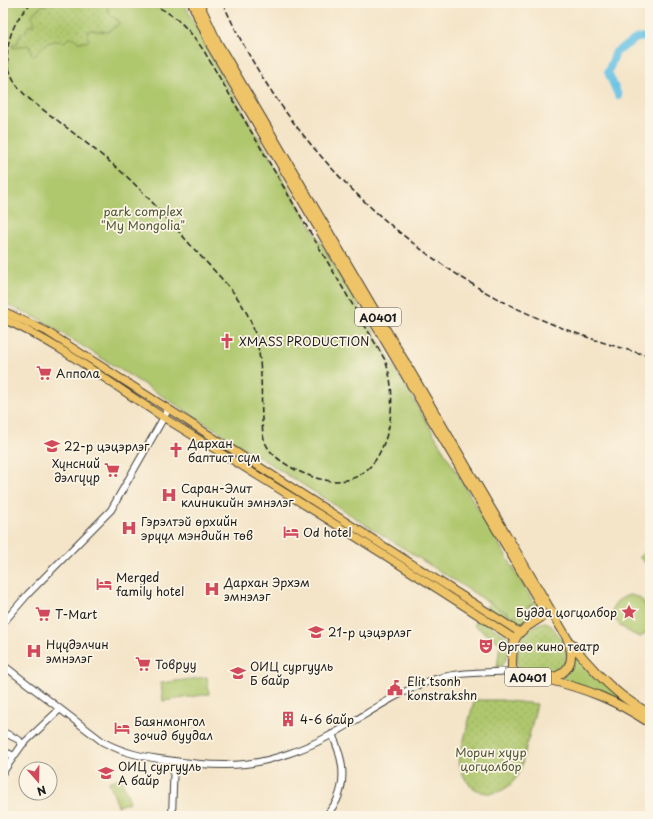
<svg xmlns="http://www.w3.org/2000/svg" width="653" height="819" viewBox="0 0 653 819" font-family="'Playpen Sans',sans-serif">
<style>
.green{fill:#afc76d;stroke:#667244}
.garden{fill:url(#garden-dots);stroke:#667244}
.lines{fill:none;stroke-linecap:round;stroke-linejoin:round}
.stream{stroke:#67c2e5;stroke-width:1.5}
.river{stroke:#67c2e5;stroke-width:8}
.minor-casing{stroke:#3c3a36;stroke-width:8}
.major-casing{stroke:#3c3a36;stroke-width:9}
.highway-casing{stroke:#3c3a36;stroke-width:10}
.minor{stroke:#fff;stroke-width:6}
.major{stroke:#efc469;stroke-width:7}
.highway{stroke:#efc469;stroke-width:8}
.rail{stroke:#1c1c1c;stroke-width:1.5;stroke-dasharray:6 3;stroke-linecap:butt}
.labels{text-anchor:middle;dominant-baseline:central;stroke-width:3.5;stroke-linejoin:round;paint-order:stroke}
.shield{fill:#fcf5e5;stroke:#5f5d58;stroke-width:1}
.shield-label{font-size:11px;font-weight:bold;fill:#1c1c1c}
.park-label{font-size:12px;fill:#4f5838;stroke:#fcf5e5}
.poi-label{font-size:12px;fill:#1c1c1c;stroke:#fcf5e5;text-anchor:start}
</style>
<defs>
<pattern id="garden-dots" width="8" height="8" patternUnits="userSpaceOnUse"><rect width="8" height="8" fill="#afc76d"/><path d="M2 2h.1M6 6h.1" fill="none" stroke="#96aa5e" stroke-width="1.8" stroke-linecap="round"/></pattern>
</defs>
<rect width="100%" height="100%" fill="#fcf5e5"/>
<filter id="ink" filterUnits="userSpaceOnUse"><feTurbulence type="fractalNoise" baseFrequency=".025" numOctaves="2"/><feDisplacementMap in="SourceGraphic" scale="8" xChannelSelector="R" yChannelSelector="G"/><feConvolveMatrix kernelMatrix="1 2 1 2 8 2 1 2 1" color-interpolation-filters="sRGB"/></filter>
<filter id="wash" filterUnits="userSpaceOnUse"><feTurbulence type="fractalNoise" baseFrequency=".012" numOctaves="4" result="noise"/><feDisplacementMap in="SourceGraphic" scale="16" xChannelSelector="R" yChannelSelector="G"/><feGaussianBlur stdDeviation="0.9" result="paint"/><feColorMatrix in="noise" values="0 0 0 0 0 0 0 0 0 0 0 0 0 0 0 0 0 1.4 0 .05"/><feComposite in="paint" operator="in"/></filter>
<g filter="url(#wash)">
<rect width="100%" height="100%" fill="#f4e5c9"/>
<!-- green -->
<path class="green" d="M3 3H184L208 51 225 81 535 605 512 617 183 409 41 320 3 303Z
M650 547V568L639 557Z
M629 595C632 595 635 596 638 597 647 602 650 620 650 629L641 637C620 631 595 607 629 595Z
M578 657 650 718V720L563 679C564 671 573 667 575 658Z
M207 677 209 694 163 701 161 683Z
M121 777 130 802 118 806 109 782Z"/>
<!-- garden -->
<path class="garden" d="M47 3H92L107 5C109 12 108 16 117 19L119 24 108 32 89 30 87 34 89 39 87 42H78L74 38H69L64 42C50 39 42 44 35 56L32 55 29 45 13 48 12 45 17 43 21 34 26 31 28 26 33 25 34 21 31 17 36 10Z
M536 601 538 615 516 626 485 608 490 602 513 617Z
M477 618 508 637C510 647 508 659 501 667L497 668 500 643 474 625Z
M545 622C552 624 554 629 558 635 561 639 565 644 566 648 569 659 561 670 551 672 542 673 531 671 523 670L517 664C516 645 524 626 545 622Z
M474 700H501L537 704 520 772C502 806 462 797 459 759Z"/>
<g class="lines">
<!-- stream -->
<path class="stream" d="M290 816 292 814"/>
<!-- river -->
<path class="river" d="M618 95 608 72 616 52 637 38 647 37 650 38"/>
</g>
</g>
<g filter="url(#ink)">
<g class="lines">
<defs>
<path id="minor" d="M3 623 28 594 111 510 168 410
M3 665 103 742C124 753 143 757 167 760 193 764 219 767 245 764 273 761 307 748 331 735 363 717 392 695 427 682 454 671 485 673 514 671
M3 732 19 740 22 745
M3 751 14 756
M3 772 22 745 60 709
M172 816 174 761
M326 816C330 811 334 806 337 800 347 778 342 756 332 734"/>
<path id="major" d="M3 311 46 331 519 632
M3 319C61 344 112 385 166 419 283 491 400 564 515 639"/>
<path id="highway" d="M192 3 211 46 540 603 542 617
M199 3 217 42 567 638C569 645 572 651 571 657 571 663 567 670 562 673 554 680 528 679 518 674 515 673 514 671 512 668 512 635 515 634 542 617
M571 643C586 662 602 680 621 695 630 702 640 708 650 714
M546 679C587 689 615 700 650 723"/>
</defs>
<!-- minor casing -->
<use href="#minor" class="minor-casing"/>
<!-- major casing -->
<use href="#major" class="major-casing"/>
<!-- highway casing -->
<use href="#highway" class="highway-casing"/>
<!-- minor -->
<use href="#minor" class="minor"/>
<!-- major -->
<use href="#major" class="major"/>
<!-- highway -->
<use href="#highway" class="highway"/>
<!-- rail -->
<path class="rail" d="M32 3C13 18 1 51 11 74 19 95 40 107 57 120 77 136 97 151 116 167 145 192 170 222 195 250 212 269 233 288 245 310 267 348 259 393 263 435 266 452 280 461 294 469 343 494 377 480 389 426 393 403 393 382 385 360L204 51C189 29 173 11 147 3
M223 3C276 123 369 223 482 290 534 320 592 341 650 356"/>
</g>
</g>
<!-- icons -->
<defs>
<symbol id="church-bare" viewBox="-9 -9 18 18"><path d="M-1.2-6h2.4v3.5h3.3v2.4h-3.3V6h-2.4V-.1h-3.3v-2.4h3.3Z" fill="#d1495b" stroke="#fcf5e5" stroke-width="2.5" paint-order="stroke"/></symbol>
<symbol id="supermarket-bare" viewBox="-9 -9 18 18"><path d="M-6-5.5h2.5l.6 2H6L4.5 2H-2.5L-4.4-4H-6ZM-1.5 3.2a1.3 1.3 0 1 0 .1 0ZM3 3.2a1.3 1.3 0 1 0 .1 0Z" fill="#d1495b" stroke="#fcf5e5" stroke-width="2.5" paint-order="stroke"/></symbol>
<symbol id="school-bare" viewBox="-9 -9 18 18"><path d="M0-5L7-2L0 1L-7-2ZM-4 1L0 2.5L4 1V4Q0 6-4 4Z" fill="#d1495b" stroke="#fcf5e5" stroke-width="2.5" paint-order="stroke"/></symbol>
<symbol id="hospital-bare" viewBox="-9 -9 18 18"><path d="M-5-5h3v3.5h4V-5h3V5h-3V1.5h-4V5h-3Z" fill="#d1495b" stroke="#fcf5e5" stroke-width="2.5" paint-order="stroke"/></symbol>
<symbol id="hotel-bare" viewBox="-9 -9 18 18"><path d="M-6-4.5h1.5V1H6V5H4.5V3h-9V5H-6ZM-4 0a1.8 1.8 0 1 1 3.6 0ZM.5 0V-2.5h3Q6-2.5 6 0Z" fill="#d1495b" stroke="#fcf5e5" stroke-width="2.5" paint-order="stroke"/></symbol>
<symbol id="sight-bare" viewBox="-9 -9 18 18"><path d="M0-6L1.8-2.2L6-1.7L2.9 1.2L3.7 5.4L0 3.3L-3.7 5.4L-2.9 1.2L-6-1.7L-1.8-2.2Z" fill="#d1495b" stroke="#fcf5e5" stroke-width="2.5" paint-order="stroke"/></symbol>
<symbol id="theatre-bare" viewBox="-9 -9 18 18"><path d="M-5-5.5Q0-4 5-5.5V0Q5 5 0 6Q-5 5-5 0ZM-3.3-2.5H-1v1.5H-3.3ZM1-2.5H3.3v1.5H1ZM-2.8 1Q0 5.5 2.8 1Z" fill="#d1495b" stroke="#fcf5e5" stroke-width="2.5" paint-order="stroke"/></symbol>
<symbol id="civic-bare" viewBox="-9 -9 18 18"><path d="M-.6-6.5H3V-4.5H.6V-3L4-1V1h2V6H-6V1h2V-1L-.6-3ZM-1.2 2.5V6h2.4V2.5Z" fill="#d1495b" stroke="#fcf5e5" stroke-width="2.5" paint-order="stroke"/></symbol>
<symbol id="building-bare" viewBox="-9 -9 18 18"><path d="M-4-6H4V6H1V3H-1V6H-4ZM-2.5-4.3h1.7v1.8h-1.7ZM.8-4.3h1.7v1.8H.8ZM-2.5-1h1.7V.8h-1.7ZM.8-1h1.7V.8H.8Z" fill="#d1495b" stroke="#fcf5e5" stroke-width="2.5" paint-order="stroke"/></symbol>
</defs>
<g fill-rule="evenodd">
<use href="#church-bare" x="216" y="330" width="22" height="22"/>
<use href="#supermarket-bare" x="33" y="362" width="22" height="22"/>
<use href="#school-bare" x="41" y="435" width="22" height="22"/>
<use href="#church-bare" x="165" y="439" width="22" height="22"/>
<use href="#supermarket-bare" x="101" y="459" width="22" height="22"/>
<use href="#hospital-bare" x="158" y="484" width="22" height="22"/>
<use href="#hospital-bare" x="118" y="517" width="22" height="22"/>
<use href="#hotel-bare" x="280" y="521" width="22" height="22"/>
<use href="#hotel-bare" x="93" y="573" width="22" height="22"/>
<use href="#hospital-bare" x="201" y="578" width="22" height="22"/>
<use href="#sight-bare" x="618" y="601" width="22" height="22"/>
<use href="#supermarket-bare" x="32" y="603" width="22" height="22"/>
<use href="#school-bare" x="305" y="621" width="22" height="22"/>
<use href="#theatre-bare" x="475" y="635" width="22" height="22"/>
<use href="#hospital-bare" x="23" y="640" width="22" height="22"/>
<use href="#supermarket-bare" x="132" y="653" width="22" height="22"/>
<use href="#school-bare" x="227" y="662" width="22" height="22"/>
<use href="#civic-bare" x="384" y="677" width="22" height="22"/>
<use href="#building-bare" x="277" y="708" width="22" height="22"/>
<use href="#hotel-bare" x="111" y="717" width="22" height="22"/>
<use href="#school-bare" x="95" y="762" width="22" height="22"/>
</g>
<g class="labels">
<!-- shield labels -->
<g class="shield">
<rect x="355" y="308" width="46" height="18" rx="3"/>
<rect x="505" y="668" width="46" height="18" rx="3"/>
</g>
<g class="shield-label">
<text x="378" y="317">A0401</text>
<text x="528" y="677">A0401</text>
</g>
<!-- park labels -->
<g class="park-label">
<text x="143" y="211">park complex<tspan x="143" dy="14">"My Mongolia"</tspan></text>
<text x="491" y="752">Морин хуур<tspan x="491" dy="14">цогцолбор</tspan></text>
</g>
<!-- poi labels -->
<g class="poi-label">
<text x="239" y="341">XMASS PRODUCTION</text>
<text x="56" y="373">Аппола</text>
<text x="188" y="443">Дархан<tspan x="188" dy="14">баптист сүм</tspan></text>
<text x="64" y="446">22-р цэцэрлэг</text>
<text x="100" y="463" text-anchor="end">Хүнсний<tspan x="100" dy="14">дэлгүүр</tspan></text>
<text x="181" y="488">Саран-Элит<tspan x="181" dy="14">клиникийн эмнэлэг</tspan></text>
<text x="141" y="521">Гэрэлтэй өрхийн<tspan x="141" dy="14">эрүүл мэндийн төв</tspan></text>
<text x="303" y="532">Od hotel</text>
<text x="116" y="577">Merged<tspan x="116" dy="14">family hotel</tspan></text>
<text x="224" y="582">Дархан Эрхэм<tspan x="224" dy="14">эмнэлэг</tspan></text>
<text x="617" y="612" text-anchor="end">Будда цогцолбор</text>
<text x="55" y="614">T-Mart</text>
<text x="328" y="632">21-р цэцэрлэг</text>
<text x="46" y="644">Нүүдэлчин<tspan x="46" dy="14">эмнэлэг</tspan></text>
<text x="498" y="646">Өргөө кино театр</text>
<text x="155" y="664">Товруу</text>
<text x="250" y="666">ОИЦ сургууль<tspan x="250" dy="14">Б байр</tspan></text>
<text x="407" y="681">Elit tsonh<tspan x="407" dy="14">konstrakshn</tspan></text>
<text x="300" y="719">4-6 байр</text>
<text x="134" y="721">Баянмонгол<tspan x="134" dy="14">зочид буудал</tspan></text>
<text x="118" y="766">ОИЦ сургууль<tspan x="118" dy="14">А байр</tspan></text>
</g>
</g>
<!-- margin -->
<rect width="653" height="819" fill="none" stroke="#fcf5e5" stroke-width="16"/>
<!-- north arrow -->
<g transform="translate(38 781) rotate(160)"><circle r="19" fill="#fcf5e5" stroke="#a29e95"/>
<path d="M0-3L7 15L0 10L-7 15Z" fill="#d1495b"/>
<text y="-6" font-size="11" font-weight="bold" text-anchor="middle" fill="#1c1c1c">N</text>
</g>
</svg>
